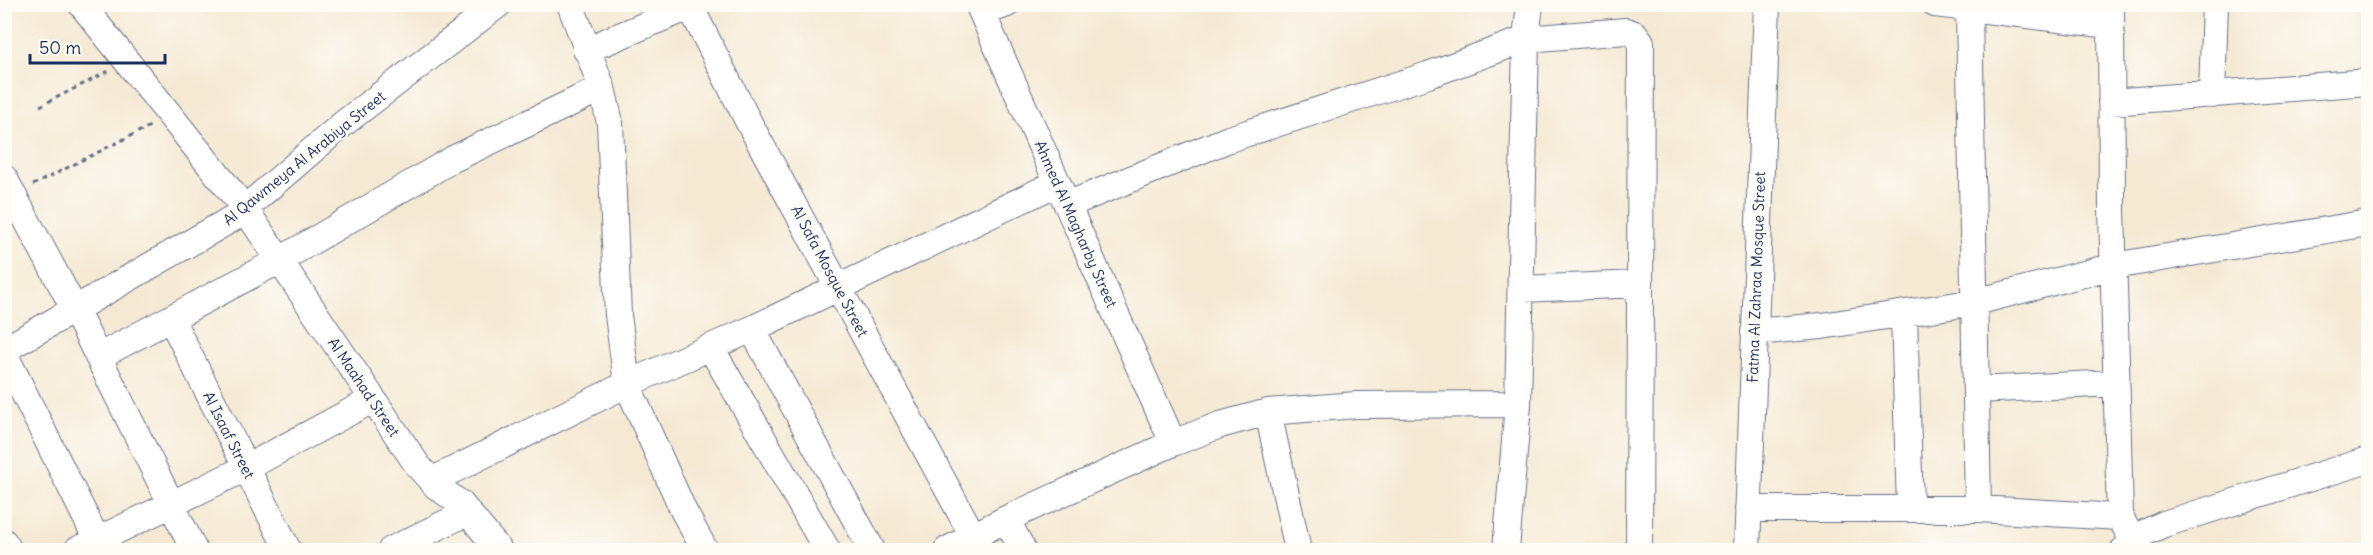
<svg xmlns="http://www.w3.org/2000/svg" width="2373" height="555" viewBox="0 0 2373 555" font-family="Delius,sans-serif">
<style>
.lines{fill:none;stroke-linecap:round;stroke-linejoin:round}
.minor-casing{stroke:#677087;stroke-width:28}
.path{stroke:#677087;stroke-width:3;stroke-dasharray:4.5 4.5;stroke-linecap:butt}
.minor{stroke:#fff;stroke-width:26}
.labels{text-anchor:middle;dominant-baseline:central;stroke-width:5;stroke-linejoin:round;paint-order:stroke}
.street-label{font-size:15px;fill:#1b2f5e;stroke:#fdfcf7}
</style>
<rect width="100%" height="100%" fill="#fdfcf7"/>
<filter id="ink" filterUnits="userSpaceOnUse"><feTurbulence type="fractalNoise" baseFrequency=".0167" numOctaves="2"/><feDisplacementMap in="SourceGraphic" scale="12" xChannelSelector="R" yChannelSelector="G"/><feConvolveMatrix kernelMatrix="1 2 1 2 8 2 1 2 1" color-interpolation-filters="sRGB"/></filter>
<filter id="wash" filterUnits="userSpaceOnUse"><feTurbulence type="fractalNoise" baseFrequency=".008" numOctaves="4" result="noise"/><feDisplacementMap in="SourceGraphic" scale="24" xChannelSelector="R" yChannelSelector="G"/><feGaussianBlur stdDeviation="1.35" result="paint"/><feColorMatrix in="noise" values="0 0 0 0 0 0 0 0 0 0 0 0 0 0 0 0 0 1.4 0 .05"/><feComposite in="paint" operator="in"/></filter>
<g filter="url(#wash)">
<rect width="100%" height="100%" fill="#f5e9d4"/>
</g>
<g filter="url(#ink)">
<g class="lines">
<defs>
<path id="minor" d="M81 4 245 209 418 466 436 486 461 504 499 550
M570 4 602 88 610 123 618 315 627 384 684 512 705 550
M689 4 747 119 973 536
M978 4 1173 443
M1935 4 2110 25
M2111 4 2112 209 2120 517
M1969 9 1978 509
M982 13 1007 4
M586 50 696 4
M2212 95 2215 4
M2111 102 2368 82
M4 178 75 310 194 550
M1067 205 1229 139 1428 75 1526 39 1626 31 1635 34 1641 42 1639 550
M1521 289 1639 284
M1904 314 1910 508
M171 319 288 550
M752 329 872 550
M1754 332 1822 326 1976 302 2114 266 2368 223
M711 348 827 550
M4 350 235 217 344 123 499 4
M4 353 102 550
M98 357 280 260 453 159 602 88
M1977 390 2115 383
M1268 412 1298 550
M431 481 627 384 752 329 1057 183
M1748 509H1978L2120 517 2133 541
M1006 519 1023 550
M4 542 9 550
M77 550 246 468 372 400
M391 550 468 512
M947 550 1006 519 1173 443 1220 425 1268 412 1356 405 1518 404
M1506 550 1518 404 1526 39 1530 4
M1747 550 1767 4
M2124 550 2144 533 2164 524 2368 460"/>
</defs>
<!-- minor casing -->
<use href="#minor" class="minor-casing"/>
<!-- path -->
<path class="path" d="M40 106 109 71
M33 185 150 126"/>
<!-- minor -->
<use href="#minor" class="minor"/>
</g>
</g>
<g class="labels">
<!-- street labels -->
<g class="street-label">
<text transform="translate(304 158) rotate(-39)">Al Qawmeya Al Arabiya Street</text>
<text transform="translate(1076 224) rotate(66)">Ahmed Al Magharby Street</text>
<text transform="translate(830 271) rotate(62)">Al Safa Mosque Street</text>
<text transform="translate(1756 277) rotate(-88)">Fatma Al Zahraa Mosque Street</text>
<text transform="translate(364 387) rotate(56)">Al Maahad Street</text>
<text transform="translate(229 435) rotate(63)">Al Isaaf Street</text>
</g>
</g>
<!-- margin -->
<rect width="2373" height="555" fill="none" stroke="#fdfcf7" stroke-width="24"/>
<!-- scale -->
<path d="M30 54v9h135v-9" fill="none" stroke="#1b2f5e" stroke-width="3"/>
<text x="39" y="54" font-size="18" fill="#1b2f5e" stroke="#fdfcf7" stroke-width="4.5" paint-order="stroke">50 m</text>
</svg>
